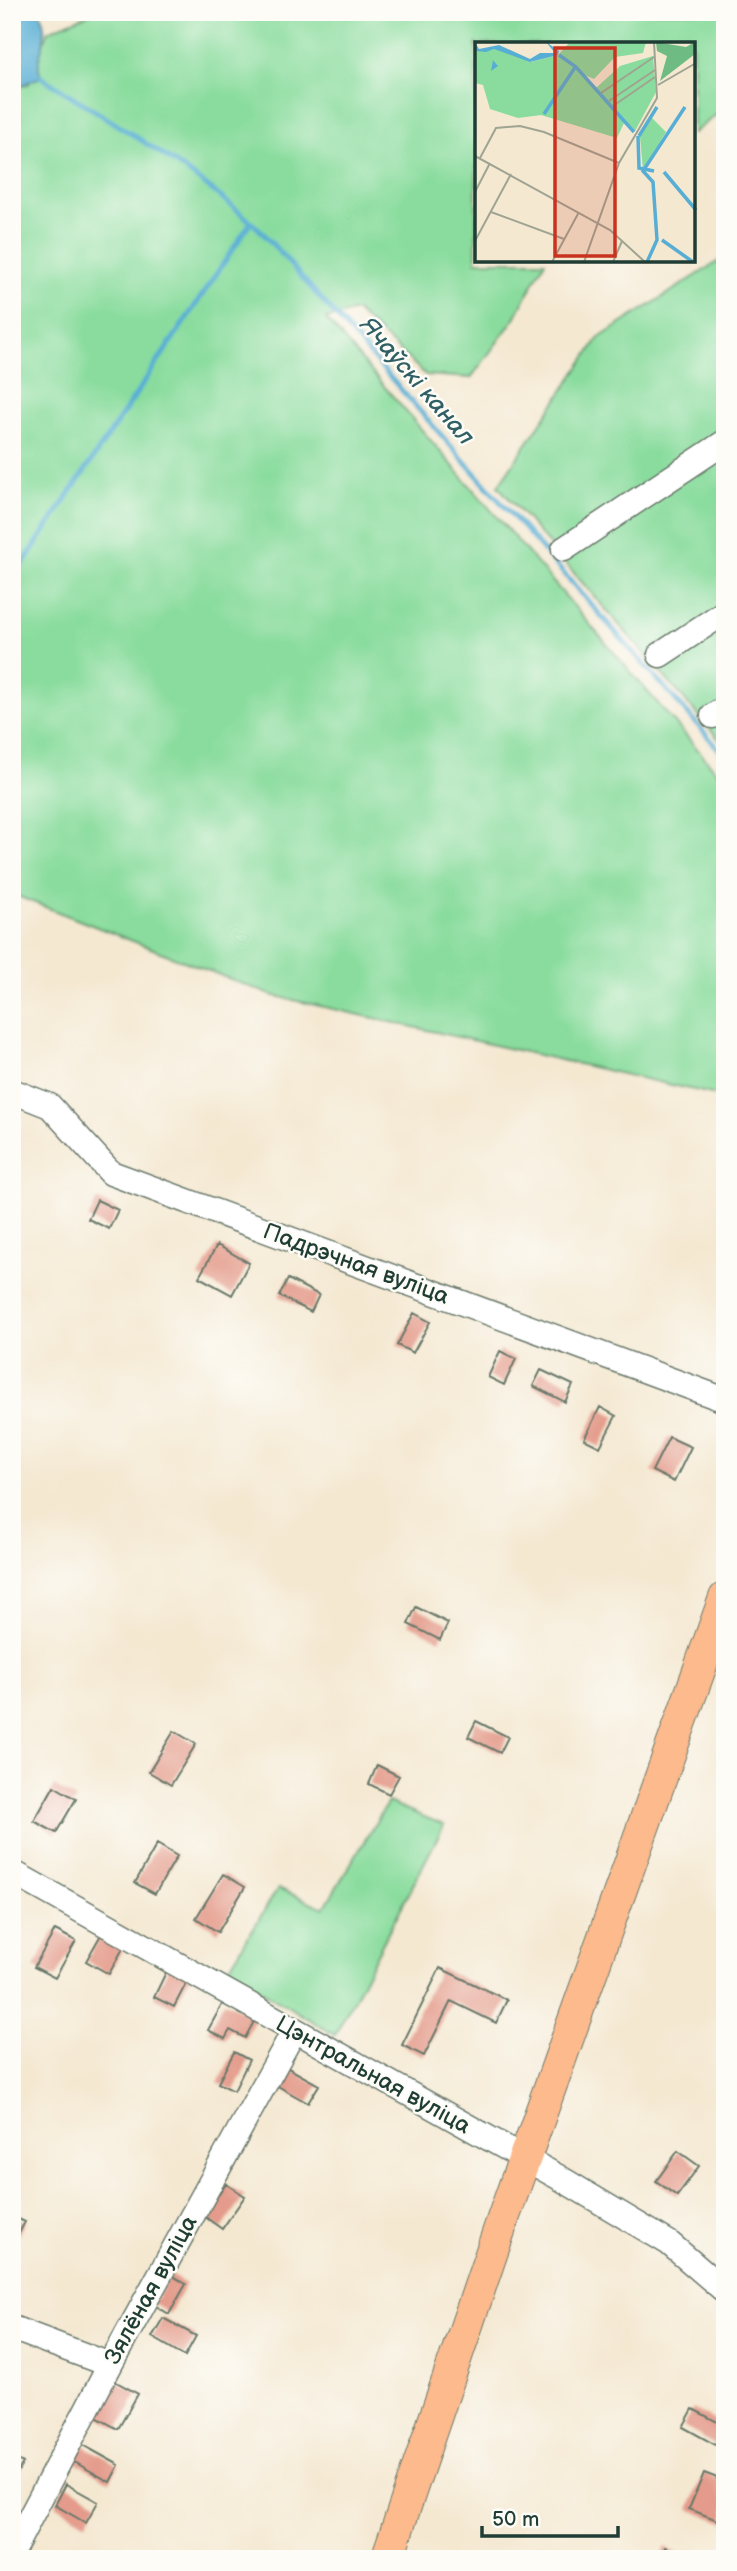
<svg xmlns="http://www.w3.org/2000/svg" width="737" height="2571" viewBox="0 0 737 2571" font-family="'Balsamiq Sans',sans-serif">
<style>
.green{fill:#89dc9d;stroke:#548c68;stroke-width:2}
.water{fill:#57aed4;stroke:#3b7684;stroke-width:2}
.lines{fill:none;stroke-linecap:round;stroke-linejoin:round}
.stream{stroke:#57aed4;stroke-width:5}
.building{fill:#e49b8b}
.minor-casing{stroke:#6a796b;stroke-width:27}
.major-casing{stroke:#6a796b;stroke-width:34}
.minor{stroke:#fff;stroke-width:24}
.major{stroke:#fcba8d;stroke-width:32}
.labels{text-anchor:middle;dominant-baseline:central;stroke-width:5;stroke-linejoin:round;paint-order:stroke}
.street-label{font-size:23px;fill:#1f3d34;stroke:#fdfcf7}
.water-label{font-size:24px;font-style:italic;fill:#305f64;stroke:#fdfcf7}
.inset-river{fill:none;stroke:#57aed4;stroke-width:3.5}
.inset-road{fill:none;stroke:#9fa492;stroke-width:2}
.view{fill:#c8321e;fill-opacity:0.15;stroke:#c8321e;stroke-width:3.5}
.inset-edge{fill:none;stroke:#1f3d34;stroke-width:3.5}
</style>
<rect width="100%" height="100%" fill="#fdfcf7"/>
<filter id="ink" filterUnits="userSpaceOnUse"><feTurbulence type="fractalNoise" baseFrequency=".0143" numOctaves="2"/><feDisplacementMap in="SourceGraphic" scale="14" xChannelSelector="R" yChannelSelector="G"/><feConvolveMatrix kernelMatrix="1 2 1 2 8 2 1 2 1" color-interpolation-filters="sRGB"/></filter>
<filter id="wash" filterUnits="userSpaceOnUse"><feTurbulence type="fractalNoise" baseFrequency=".00686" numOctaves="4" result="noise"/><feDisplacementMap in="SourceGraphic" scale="28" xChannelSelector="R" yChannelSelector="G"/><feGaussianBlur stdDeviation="1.57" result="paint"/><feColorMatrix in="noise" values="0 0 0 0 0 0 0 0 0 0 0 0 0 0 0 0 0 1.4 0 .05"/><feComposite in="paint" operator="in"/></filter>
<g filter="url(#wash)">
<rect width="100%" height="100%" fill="#f4e8d1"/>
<!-- green -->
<path class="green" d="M94 12H725V108L693 133V44H476V261H545L515 318 471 378 426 375 356 311 326 319 725 781V1097L271 995 12 894V89L29 84 48 31Z
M725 257V746L498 486 599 338Z
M388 1802 444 1825 335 2035 228 1970 278 1888 324 1908Z"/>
<!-- water -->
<path class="water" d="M12 12H40C53 44 32 53 41 77L12 89Z"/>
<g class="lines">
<!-- stream -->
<path class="stream" d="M41 77C116 124 194 170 260 230L725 756
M12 580 251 222"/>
</g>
<g id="blocks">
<!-- building -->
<path class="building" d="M97 1200 118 1210 109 1229 88 1219Z
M217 1245 249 1263 232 1295 199 1277Z
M288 1279 319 1295 311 1312 279 1296Z
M414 1313 430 1322 413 1353 397 1345Z
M500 1351 516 1359 504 1385 488 1377Z
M541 1370 573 1385 565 1402 533 1386Z
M600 1407 616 1416 600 1447 584 1439Z
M669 1437 691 1447 674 1482 652 1471Z
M416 1607 448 1623 440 1640 408 1624Z
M476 1721 508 1737 500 1753 468 1737Z
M174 1731 196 1744 171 1785 149 1772Z
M377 1765 399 1776 389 1794 369 1784Z
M54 1786 76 1799 56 1833 34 1821Z
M157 1844 177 1856 155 1894 135 1883Z
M223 1874 245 1887 218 1932 196 1918Z
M12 1890 19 1893 12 1906Z
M55 1930 76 1941 55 1978 34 1967Z
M103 1931 126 1943 109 1974 86 1961Z
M169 1966 190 1976 174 2007 154 1997Z
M440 1968 507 2000 496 2023 451 2001 424 2056 402 2045Z
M224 2001 256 2018 245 2038 230 2030 225 2039 208 2030Z
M234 2052 249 2060 234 2091 218 2083Z
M279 2063 319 2085 308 2103 269 2081Z
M678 2151 699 2166 677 2196 656 2181Z
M226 2184 245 2196 222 2229 204 2216Z
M12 2216 25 2222 12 2246Z
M171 2275 186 2284 169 2314 153 2304Z
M163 2318 196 2336 185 2356 152 2337Z
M111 2379 138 2394 118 2429 91 2414Z
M693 2409 725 2426V2442L721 2448 683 2427Z
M81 2444 119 2465 110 2482 71 2460Z
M12 2457 23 2463 12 2482Z
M704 2473 725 2481V2523L689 2509Z
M66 2484 98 2502 86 2523 55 2505Z
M665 2547 689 2559H660Z"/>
</g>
</g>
<g filter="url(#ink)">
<use href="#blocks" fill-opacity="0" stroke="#6a796b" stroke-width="2"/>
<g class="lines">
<defs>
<path id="minor" d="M564 549 725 442
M660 655 725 612
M713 716 725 708
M12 1091 50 1106 111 1173 725 1400
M12 1872 560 2178 669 2243 725 2291
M12 2328 110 2365
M12 2552 110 2365 294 2031"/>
<path id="major" d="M387 2559 504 2216 725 1598"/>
</defs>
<!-- minor casing -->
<use href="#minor" class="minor-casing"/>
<!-- major casing -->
<use href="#major" class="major-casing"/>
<!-- minor -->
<use href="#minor" class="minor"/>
<!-- major -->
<use href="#major" class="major"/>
</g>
</g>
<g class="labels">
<!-- street labels -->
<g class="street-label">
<text transform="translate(356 1264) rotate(20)">Падрэчная вуліца</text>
<text transform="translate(373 2075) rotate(29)">Цэнтральная вуліца</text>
<text transform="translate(151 2290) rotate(-61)">Зялёная вуліца</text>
</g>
<!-- water labels -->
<g class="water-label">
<text transform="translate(417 381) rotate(49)">Ячаўскі канал</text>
</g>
</g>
<!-- overview -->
<g transform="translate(475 42)">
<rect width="220" height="220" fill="#f4e8d1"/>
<path d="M95 0H171L168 11 140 15 119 37 107 32 149 81 142 96 66 73 43 76 15 67 8 43 0 41V8L23 6 56 20 83 13ZM178 14 181 50 160 89 121 46 145 24ZM177 76 191 90 168 128 165 95Z" fill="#89dc9d"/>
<path d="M181 0 211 5 220 0V12L185 39 192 14 182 9Z" fill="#6ebc84"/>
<path d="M0 0 4 7 24 3 55 17 65 11H80L71 0 84 9 83 13 55 20 19 7 11 10 23 24 16 29 18 18 11 10 1 9Z" fill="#57aed4"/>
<path class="inset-river" d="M84 13 101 25 159 90M69 72 101 24M163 94 164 126 179 129M164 94 182 65M189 130 221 168M187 198 218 220M172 220 182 198 178 140 168 129 210 65"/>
<path class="inset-road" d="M183 43 221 21M126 51 179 15M134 59 180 28M138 64 180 35M0 114 135 188 170 220M5 116 21 86 45 84 69 90 144 121M0 150 15 121M16 170 89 197M0 199 36 132M77 220 104 170M109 220 144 121 182 56 179 0M138 220 147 199"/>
<path class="view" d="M80 6H140V214H80Z"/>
<rect width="220" height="220" class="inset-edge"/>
</g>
<!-- margin -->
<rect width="737" height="2571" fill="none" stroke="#fdfcf7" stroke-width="42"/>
<!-- scale -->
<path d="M482 2526v10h136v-10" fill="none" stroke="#1f3d34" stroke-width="3.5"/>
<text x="492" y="2526" font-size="21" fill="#1f3d34" stroke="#fdfcf7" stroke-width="5" paint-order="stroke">50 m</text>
</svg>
